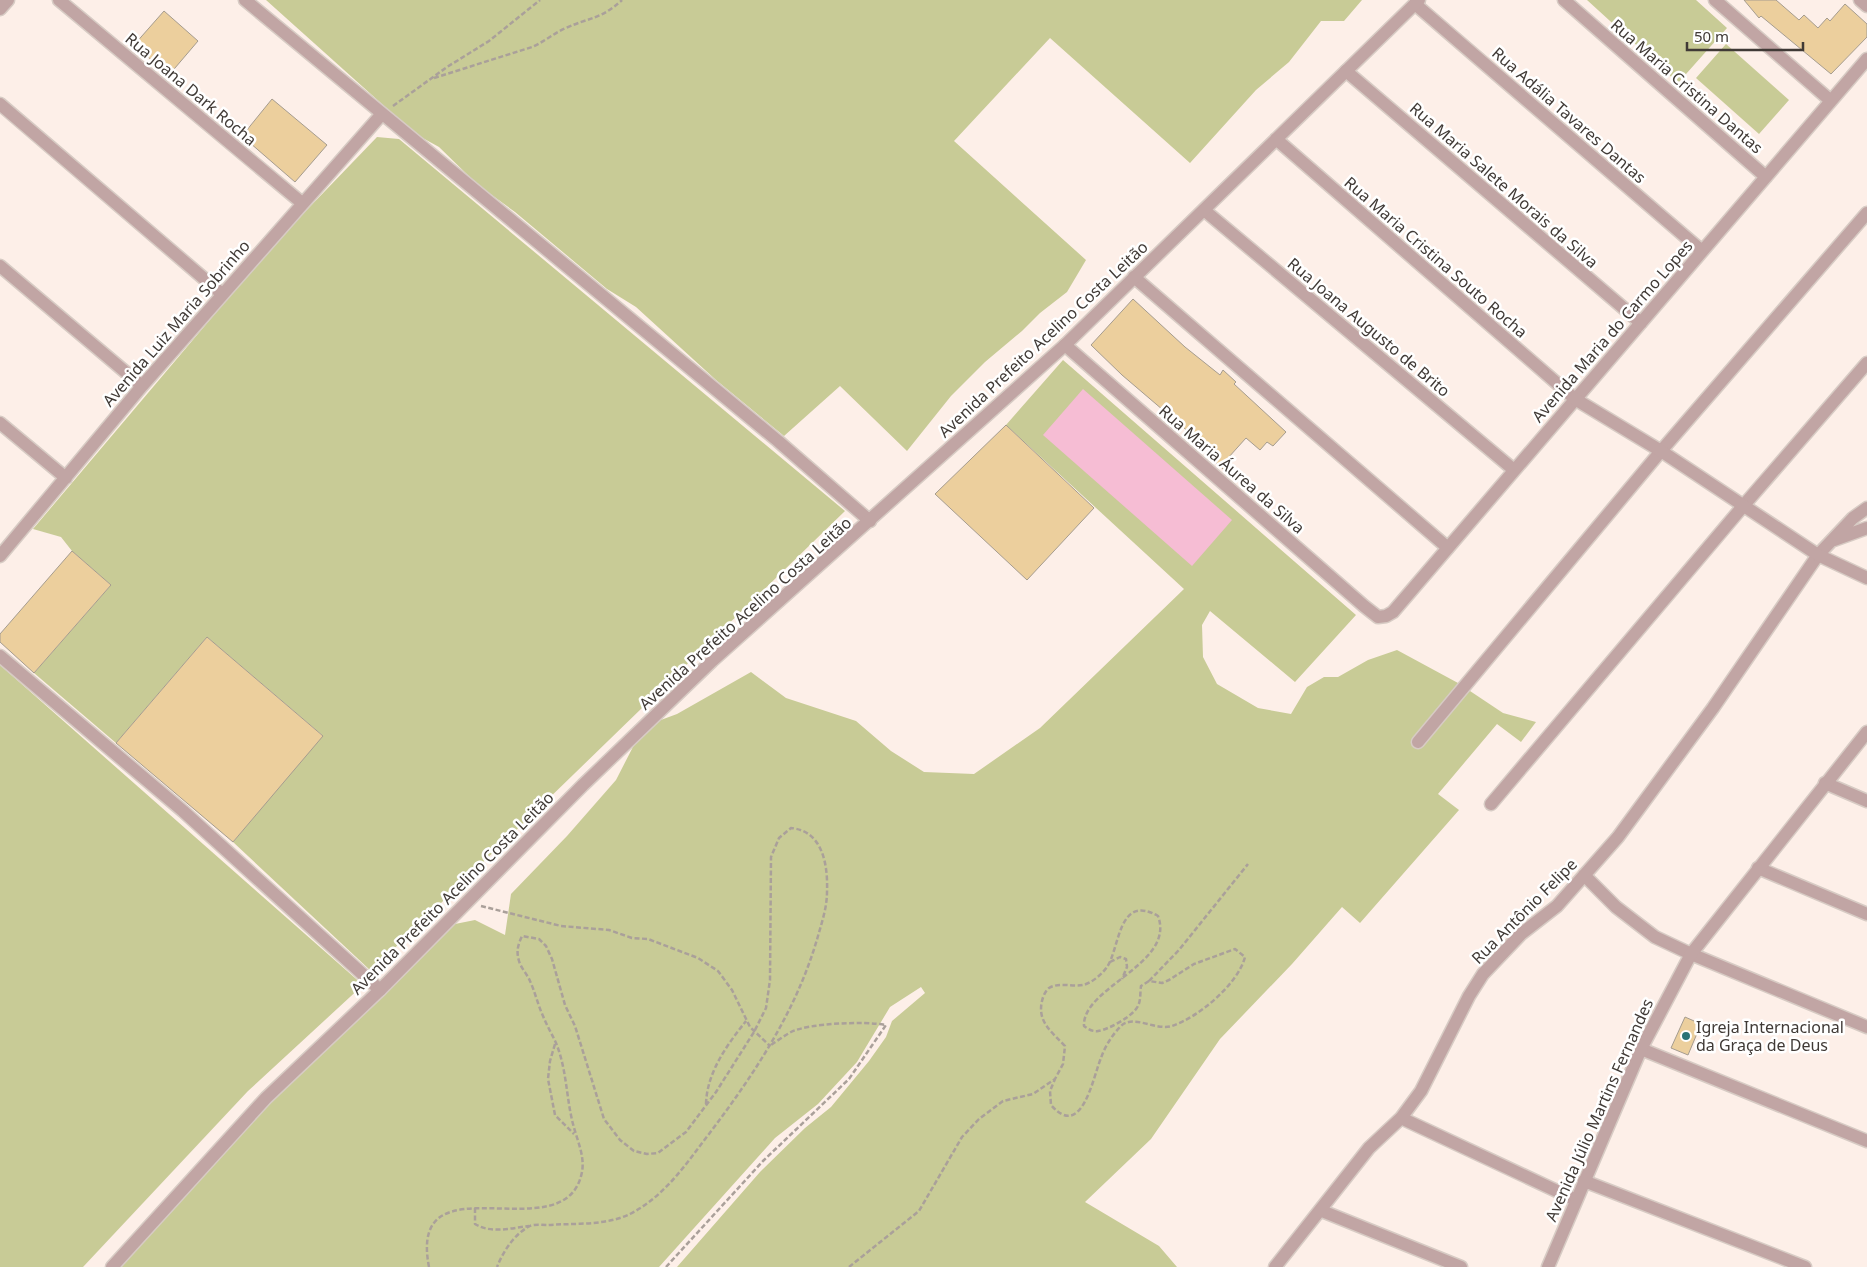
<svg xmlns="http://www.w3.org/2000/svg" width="1867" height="1267" viewBox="0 0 1867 1267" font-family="'Noto Sans',sans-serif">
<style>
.green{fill:#c8cb96}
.water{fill:#f6bdd4}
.building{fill:#eccf9d;stroke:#a59c8f}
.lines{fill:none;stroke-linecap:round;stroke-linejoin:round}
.minor-casing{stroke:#d7cbc4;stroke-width:15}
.tertiary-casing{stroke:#d7cbc4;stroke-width:15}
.path{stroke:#aaa09a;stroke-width:2.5;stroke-dasharray:5 2.5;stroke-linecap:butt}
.minor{stroke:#c1a5a4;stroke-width:12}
.tertiary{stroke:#c1a5a4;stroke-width:12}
.poi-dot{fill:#297376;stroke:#fff;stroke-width:2}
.labels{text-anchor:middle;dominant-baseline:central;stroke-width:5;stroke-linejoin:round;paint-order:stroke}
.street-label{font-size:16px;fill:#403a36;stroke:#fff}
.poi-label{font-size:16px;fill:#403a36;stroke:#fff;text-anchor:start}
</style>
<rect width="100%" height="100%" fill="#fdefe8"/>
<!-- green -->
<path class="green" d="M266 0H1362L1344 21H1321L1289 62 1256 90 1190 163 1050 38 954 141 1086 260 1067 292 1040 313 1022 331 985 362 951 396 907 451 840 386 784 436 716 380 636 307 607 289 515 212 478 185 439 147 419 136 402 122Z
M1587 0H1696L1727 28 1678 83Z
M1726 44 1789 100 1759 134 1696 78Z
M377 137 399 139 845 511 371 971 233 842 322 735 207 637 116 743 34 673 111 585 72 551 61 537 33 529 274 244Z
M1063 360 1356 615 1295 682 1210 611 1202 625 1203 657 1217 684 1258 708 1291 714 1307 687 1324 677H1338L1368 660 1397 650 1458 683 1503 713 1536 722 1521 742 1497 724 1438 794 1459 810 1360 923 1342 907 1292 964 1220 1039 1151 1139 1085 1202 1159 1246 1177 1267H677L760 1172 805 1128 831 1107 869 1061 886 1037 892 1021 925 993 921 987 890 1007 857 1062 818 1104 775 1138 659 1267H115L183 1190 450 925 475 920 505 935 511 894 567 836 616 780 635 743 650 724 677 714 751 672 786 698 856 721 891 751 924 772 974 774 1040 728 1184 589 1006 425Z
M0 665 363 985 248 1091 83 1267H0Z"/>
<!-- water -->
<path class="water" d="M1083 389 1232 520 1192 566 1043 435Z"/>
<!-- building -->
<path class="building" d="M1744 0H1776L1799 20 1804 15 1818 28 1827 18 1830 21 1845 4 1867 24V37L1831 74 1761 16 1759 18Z
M164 11 198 41 169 75 134 45Z
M272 99 327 145 295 182 242 136Z
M1133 299 1185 347 1220 375 1223 370 1236 382 1234 384 1286 432 1273 446 1267 442 1260 450 1246 438 1228 458 1232 461 1224 470 1208 455 1211 451 1122 375 1091 345Z
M1006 425 1094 508 1027 580 935 494Z
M72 551 111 585 34 673 0 642V634Z
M207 637 323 736 233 842 116 743Z
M1685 1017 1701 1024 1688 1055 1671 1048Z"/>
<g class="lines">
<defs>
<path id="minor" d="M59 0 302 203
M245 0 778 441 870 521
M1564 0 1766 177
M1715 0 1831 101
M1860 0 1867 6
M1415 4 1702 251
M0 9 8 0
M1346 71 1641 323
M0 104 222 294
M1204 210 1514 470
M0 266 142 386
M1134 277 1448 548
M1065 345 1364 606 1378 617 1386 616 1393 612 1867 59
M0 423 66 478
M1834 540 1867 528
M0 556 142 386 381 115
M0 656 183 811 380 990
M1418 742 1661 451 1867 213
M1825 783 1867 801
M1491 804 1744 505 1867 363
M1758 868 1867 914
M1584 875 1616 907 1655 937 1691 954 1867 1027
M1641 1049 1867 1141
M1401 1118 1576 1200
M1584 1181 1805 1267
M1322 1211 1461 1267
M1275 1267 1369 1148 1401 1118 1421 1091 1469 996 1483 974 1521 934 1557 906 1618 837 1713 708 1818 555 1853 518 1867 508"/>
<path id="tertiary" d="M1276 139 1575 399 1661 451 1818 555 1867 578
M112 1267 266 1098 380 990 583 785 712 661 1065 345 1419 0
M1548 1267 1641 1049 1691 954 1867 732"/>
</defs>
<!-- minor casing -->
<use href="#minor" class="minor-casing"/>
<!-- tertiary casing -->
<use href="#tertiary" class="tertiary-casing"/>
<!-- path -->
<path class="path" d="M434 78 532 47C544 42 554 33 566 28 590 17 600 20 622 0
M393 106 447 67 489 41 540 0
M481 906 561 926 609 930 632 938 648 939 698 958 718 971 732 990 750 1027 770 1046
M1110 962 1120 957 1126 959 1127 967 1122 979
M1149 981 1179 950 1248 864
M555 1044 550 1061 548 1079 555 1115 574 1134
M706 1104C707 1072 727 1045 746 1021
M475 1208V1224C491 1234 511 1228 529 1226
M429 1267C407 1154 566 1255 582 1172 585 1156 577 1140 573 1124 566 1097 567 1070 556 1043 552 1034 547 1026 543 1016 538 1005 535 992 530 981 527 974 521 968 519 961 516 951 518 945 522 936L539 939 546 946 552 959 565 1005 575 1026 604 1119 620 1140 634 1151 647 1154 658 1153 686 1132 716 1092 754 1032 766 1008 770 980 771 857 779 838 791 828C823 831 828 865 827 892 827 907 822 922 818 936 797 1010 755 1073 709 1134 686 1164 665 1196 630 1214 605 1226 575 1223 548 1225 543 1225 534 1224 530 1226 514 1234 503 1252 497 1267
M666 1267 763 1161 849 1079 886 1025C866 1021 809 1023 791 1032 784 1036 777 1041 771 1045
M849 1267 919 1211 962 1137 979 1119 1003 1101 1033 1094 1055 1079 1063 1064 1065 1046C1052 1032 1037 1022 1042 1001 1043 997 1045 991 1049 988 1059 982 1072 987 1083 985 1092 983 1102 974 1107 967 1120 948 1118 893 1158 916 1176 964 1082 987 1084 1026 1088 1029 1093 1032 1098 1031 1110 1029 1133 1016 1138 1006 1141 1000 1140 992 1141 986L1149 981 1162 983 1169 980 1194 964 1235 949 1245 957C1238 984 1199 1017 1172 1026 1156 1031 1133 1014 1121 1026 1113 1034 1105 1046 1101 1058 1093 1077 1082 1141 1051 1105L1050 1091 1055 1079"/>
<!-- minor -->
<use href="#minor" class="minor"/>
<!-- tertiary -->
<use href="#tertiary" class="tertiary"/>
</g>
<!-- markers -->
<circle class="poi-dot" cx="1686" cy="1036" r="5"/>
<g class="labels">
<!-- street labels -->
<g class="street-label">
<text transform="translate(1687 86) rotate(41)">Rua Maria Cristina Dantas</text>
<text transform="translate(191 89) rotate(40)">Rua Joana Dark Rocha</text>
<text transform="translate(1569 115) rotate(41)">Rua Adália Tavares Dantas</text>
<text transform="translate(1504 185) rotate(41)">Rua Maria Salete Morais da Silva</text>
<text transform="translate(1436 257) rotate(41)">Rua Maria Cristina Souto Rocha</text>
<text transform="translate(176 323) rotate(-49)">Avenida Luiz Maria Sobrinho</text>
<text transform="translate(1369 327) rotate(40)">Rua Joana Augusto de Brito</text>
<text transform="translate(1612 331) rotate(-49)">Avenida Maria do Carmo Lopes</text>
<text transform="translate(1043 339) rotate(-43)">Avenida Prefeito Acelino Costa Leitão</text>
<text transform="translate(1232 469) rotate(41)">Rua Maria Áurea da Silva</text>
<text transform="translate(745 613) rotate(-42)">Avenida Prefeito Acelino Costa Leitão</text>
<text transform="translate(452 893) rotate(-45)">Avenida Prefeito Acelino Costa Leitão</text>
<text transform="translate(1524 911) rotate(-45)">Rua Antônio Felipe</text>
<text transform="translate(1599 1110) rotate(-66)">Avenida Júlio Martins Fernandes</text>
</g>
<!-- poi labels -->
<g class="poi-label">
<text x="1696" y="1027">Igreja Internacional<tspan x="1696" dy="18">da Graça de Deus</tspan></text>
</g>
</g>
<!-- scale -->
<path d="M1687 42v8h116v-8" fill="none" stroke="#403a36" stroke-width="2.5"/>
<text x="1694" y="42" font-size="15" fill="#403a36" stroke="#ffffff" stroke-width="4" paint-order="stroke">50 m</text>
</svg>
